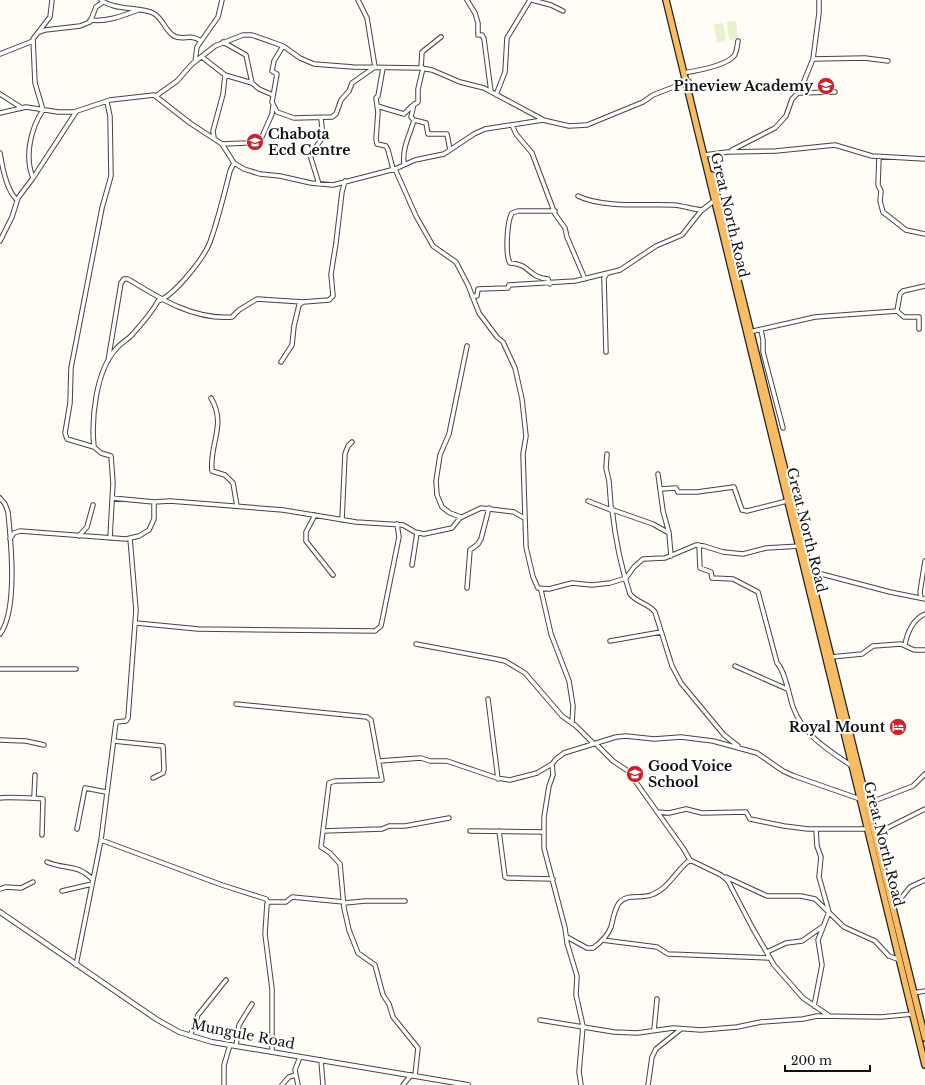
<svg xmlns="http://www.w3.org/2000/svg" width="925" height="1085" viewBox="0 0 925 1085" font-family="'Libre Baskerville',serif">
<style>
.pitch{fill:#e6f2cf}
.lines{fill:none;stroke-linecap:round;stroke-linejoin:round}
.minor-casing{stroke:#444;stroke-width:5.5}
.tertiary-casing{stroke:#444;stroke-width:6}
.trunk-casing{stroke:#222;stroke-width:8}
.minor{stroke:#fff;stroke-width:3.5}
.tertiary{stroke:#fff;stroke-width:4}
.trunk{stroke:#f7bc64;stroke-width:5.5}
.labels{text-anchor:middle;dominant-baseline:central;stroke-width:4;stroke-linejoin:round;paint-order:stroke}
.poi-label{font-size:14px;font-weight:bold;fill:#111;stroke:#fff;text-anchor:end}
.street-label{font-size:14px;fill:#111;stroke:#fff}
</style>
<rect width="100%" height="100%" fill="#fffdf5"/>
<!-- pitch -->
<path class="pitch" d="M736 21 738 39 729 40 727 22Z
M723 23 726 41 717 42 714 24Z"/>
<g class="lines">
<defs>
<path id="minor" d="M101 0C113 10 139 7 153 13 163 18 165 31 174 36 183 41 190 33 201 41
M467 0 475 13 478 23V35H482L484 39 491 92
M532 0 551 5 563 11
M90 20C107 22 122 16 138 10
M40 32 45 30 80 26 90 22 96 7 103 2
M223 42 246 55 252 83
M283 46 274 61 272 71 277 74 272 102 277 112 294 118 332 117 336 114 341 100 349 91 352 83 375 67 367 18 358 0
M0 54 33 41
M202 57 225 75 252 83 259 89 273 95
M813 59 865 58 888 61
M195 62 197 47 218 17 222 0
M383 68 378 96 376 98 378 112 376 139 377 144 386 146 388 150 393 169
M421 68 422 52 441 37
M683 73C696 71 725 66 734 56 737 52 737 46 738 41
M799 93 835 92
M0 94 22 108
M496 95 505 72 507 38 530 0
M156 96 177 81 192 64 215 46 243 35H252L283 46 300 58 314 64 353 67 421 68 432 70 460 82 484 88 542 119
M107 102 110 116 111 176 102 208 71 368 70 403 65 433 67 439 94 447 101 453 111 456 113 483 110 538
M377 106 404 114 412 106 418 102V89L423 68
M0 113 26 107 58 112H74L110 100 154 95 190 123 222 144 234 163 244 169 260 174 280 176 311 183 333 185 395 169 415 160 444 154 474 134 485 129 543 120 569 126 587 125 643 102 653 95 689 81
M414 120 426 123 428 134H447L450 150
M512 125 516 134 532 153 555 214 565 228 567 237 585 279
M214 138 213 131 223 94 225 75
M222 144 246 143 261 139 272 114 273 106
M732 150 775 128 786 116 792 99 800 91 813 59 819 13V0
M0 153C2 166 7 191 17 200
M704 155 728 152 776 151 835 145 872 156 925 159
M879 157 878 185 881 191 880 201 883 212 906 230 925 234
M404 164C402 147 410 135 414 120L411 117 414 104
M395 169 416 216 433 246 456 262 468 285 479 313 497 337 503 342 515 368 522 399 526 436 523 454 526 547 533 577 538 588 549 589 572 583 592 585 610 583 626 578 634 567 643 559 665 558 696 545 704 546 723 552 743 554 766 548 801 546
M33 178 76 112
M319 184 310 155 323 137 321 118
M578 196C602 208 647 204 674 205 684 206 692 209 702 210
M0 241 12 217 18 198 33 178C24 156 31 128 43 110L35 83 33 39 50 17 52 0
M606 275 604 278 606 352
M550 284 548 279C527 277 531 264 510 263 505 255 507 221 512 213L518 211H555
M472 296H477L478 289 508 288 509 285 575 281 620 270 656 246 682 235 701 211 715 200
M897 311 900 294 903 291 925 286
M761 330 763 340V352L783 428
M749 332 815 317 897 311 904 317H919V329
M108 361 121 283 124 279H128C159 298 193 320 232 317L239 310 257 299 303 302
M281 362 292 345 294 326 299 305 303 302 329 300 333 296 331 274 336 243 342 192 345 181
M211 398C227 425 209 444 212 471L225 475 233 483 237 506
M94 447C91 418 96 371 116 349 120 344 125 341 130 337 140 326 151 314 158 301 174 296 204 258 210 242 218 220 224 195 230 171L234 163
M607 454 606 468 609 481 611 507 613 510 653 524 669 533 671 556
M658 474 663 511 669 533
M660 489 676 488 678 492H697L734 487 742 510 747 511 787 501
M0 498 5 504 8 512C11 542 18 610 0 634
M112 498 154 502 170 501 283 510 356 522 403 525 415 532 424 534 452 528 460 518 481 508 514 512 524 518
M588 501 611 510
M612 509C615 537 621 567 630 594 637 603 648 603 655 612L672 666 681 683 724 735 738 746
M315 515 306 532V541L333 575
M461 517 450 513 442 507 437 495 436 481 440 455 449 434 467 346
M342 520 345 454 348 446 352 442
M79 536 87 527 93 505
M10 539 14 533 20 531 126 539 139 536 149 530 154 519V502
M699 545 700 568 711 572 712 578 733 579 758 592 777 663C785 671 789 695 793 707 803 735 828 750 852 766
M412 565 417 533
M810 571 890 592 925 599
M467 588 470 550 478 544 481 539 489 508
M541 590 551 634 569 681 573 706 572 723
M921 598 920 592 925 561
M136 623 198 629 375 631 381 626 399 537 397 524
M610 641 661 632
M416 644 496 659 505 661 525 673 562 716 576 726 594 744
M905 645C907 633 913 619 925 614
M831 657 862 654 873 646 901 644 914 650H925
M735 666 787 689
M0 669H76
M488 699 498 779
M236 704 367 717 371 720 382 780 335 781 329 783 321 847 330 853 340 864 344 908 349 930 358 953 375 965 383 995 389 1004 393 1017 418 1048 415 1076
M0 740 26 741 44 745
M114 741 163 746 164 769 163 773 153 778
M596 744 613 761 628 771 683 848 690 860 721 875 728 881 752 927 774 965 803 998 828 1015
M379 761 421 758 430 761H447L497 778 510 780 537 773 552 764
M34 797 35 775
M0 798C4 797 40 798 43 799L42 835
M866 804 913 786 925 774
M657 812 669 813 686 809 702 813 746 812 750 819 784 826 808 829H867
M77 829 85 788 106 792
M323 831 382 829 389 826H405L449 818
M470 831 544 832
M499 831 505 877 507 878 553 879
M876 837 889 827 925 809
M101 840 222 885 266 899 268 902
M47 862C65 870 77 863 93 880
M726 877 767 896H801L815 899 844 927 875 941 889 956 900 960
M0 889 6 887 21 888 33 882
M62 891 92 884
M344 903 365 901H405
M893 908 910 887 925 880
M567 937 587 948H593C600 943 608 935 611 927 613 920 614 910 619 903 627 893 641 899 651 895 669 889 676 870 690 860
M602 940 657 947 668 954 770 958
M767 952 786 943 802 941 822 927
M76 965 101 840 116 722 126 721 128 718 136 610 130 538
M913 993 925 991
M814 1006 822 965 818 940 829 912 819 877 821 857 817 846 816 829
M540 1020 614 1032 637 1033 673 1028 701 1030 737 1027 761 1022 803 1019 817 1016 881 1017 913 1014
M654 1030 657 999
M190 1036 198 1015 226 980
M236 1046 239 1025 252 1004
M272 1052V989L265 934 267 904 269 902H286L292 897 344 902
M321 1060 323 1085
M224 1085V1065L230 1045
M282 1085 289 1077 296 1075
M298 1085 295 1070 300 1057
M403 1085 411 1075
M581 1085 579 1072 583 1026 576 995 577 976 567 943 565 928 544 848V817L549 786 553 775 552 764 556 759 564 753 616 737 626 736 654 739 681 737 713 741 757 753 783 771 794 776 860 799
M648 1085 652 1057 656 1049 681 1029"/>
<path id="tertiary" d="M0 912 156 1019 179 1032 212 1042 468 1085"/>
<path id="trunk" d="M666 0 925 1065
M712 175 925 1038"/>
</defs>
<!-- minor casing -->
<use href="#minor" class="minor-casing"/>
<!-- tertiary casing -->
<use href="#tertiary" class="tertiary-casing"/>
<!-- trunk casing -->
<use href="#trunk" class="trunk-casing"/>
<!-- minor -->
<use href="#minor" class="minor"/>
<!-- tertiary -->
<use href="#tertiary" class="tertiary"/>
<!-- trunk -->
<use href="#trunk" class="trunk"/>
</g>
<!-- icons -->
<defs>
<symbol id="school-disc" viewBox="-11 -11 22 22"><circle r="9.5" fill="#c4262e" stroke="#fff"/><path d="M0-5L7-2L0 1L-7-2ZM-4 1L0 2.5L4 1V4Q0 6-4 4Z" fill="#fff"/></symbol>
<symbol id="hotel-disc" viewBox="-11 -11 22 22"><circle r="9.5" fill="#c4262e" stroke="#fff"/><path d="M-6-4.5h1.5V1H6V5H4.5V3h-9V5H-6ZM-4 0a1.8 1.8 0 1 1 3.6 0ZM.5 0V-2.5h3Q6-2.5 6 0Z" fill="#fff"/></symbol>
</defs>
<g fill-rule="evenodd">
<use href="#school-disc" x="816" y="76" width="20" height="20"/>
<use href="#school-disc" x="245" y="132" width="20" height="20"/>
<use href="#hotel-disc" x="888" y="717" width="20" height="20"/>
<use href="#school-disc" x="625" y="764" width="20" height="20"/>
</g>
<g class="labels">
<!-- poi labels -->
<g class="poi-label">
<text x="813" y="86">Pineview Academy</text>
<text x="268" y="134" text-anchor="start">Chabota<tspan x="268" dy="16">Ecd Centre</tspan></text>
<text x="885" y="727">Royal Mount</text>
<text x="648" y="766" text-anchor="start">Good Voice<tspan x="648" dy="16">School</tspan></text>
</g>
<!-- street labels -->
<g class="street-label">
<text transform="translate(730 215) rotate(77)">Great North Road</text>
<text transform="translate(807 530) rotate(76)">Great North Road</text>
<text transform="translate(884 844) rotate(76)">Great North Road</text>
<text transform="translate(243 1034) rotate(11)">Mungule Road</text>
</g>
</g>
<!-- scale -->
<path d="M785 1065v6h85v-6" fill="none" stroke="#111111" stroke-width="2"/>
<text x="791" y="1065" font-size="12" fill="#111111" stroke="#ffffff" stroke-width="3" paint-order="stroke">200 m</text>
</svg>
